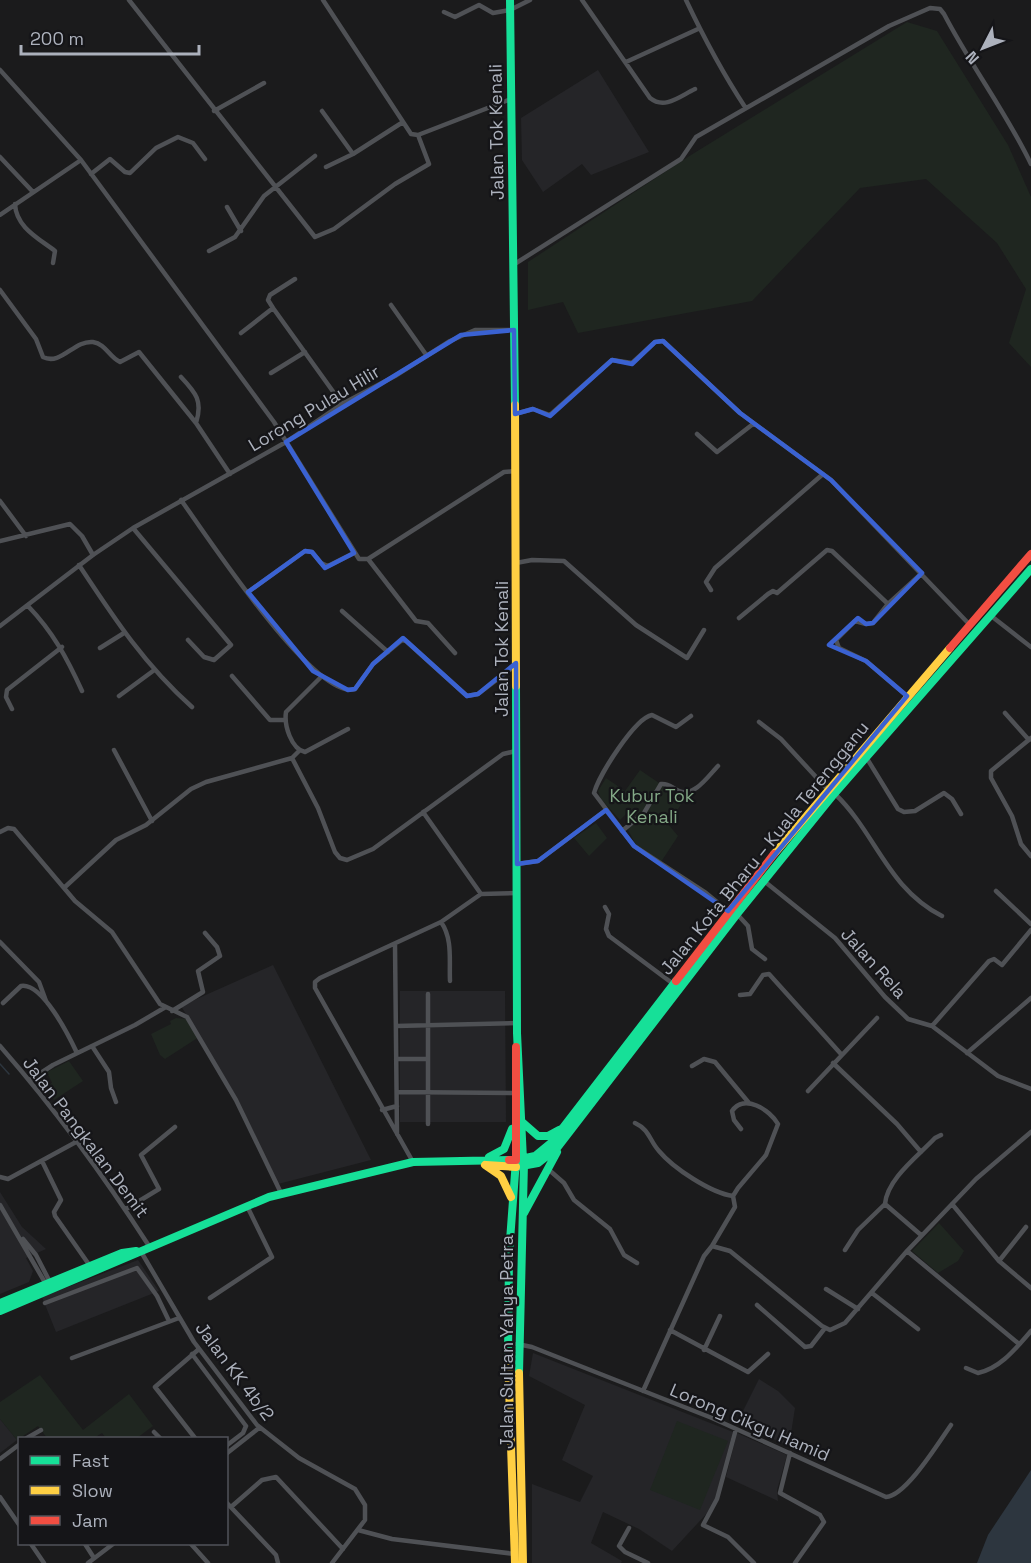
<svg xmlns="http://www.w3.org/2000/svg" width="1031" height="1563" viewBox="0 0 1031 1563" font-family="'Space Grotesk',sans-serif">
<style>
.built{fill:#252528}
.green{fill:#1f2620}
.water{fill:#2d363f}
.lines{fill:none;stroke-linecap:round;stroke-linejoin:round}
.stream{stroke:#2d363f;stroke-width:1.5}
.street{stroke:#4f5155;stroke-width:4.5}
.fast{stroke:#16e098;stroke-width:8}
.slow{stroke:#ffcf43;stroke-width:8}
.jam{stroke:#f24e42;stroke-width:8}
.marked{fill:none;stroke:#3a62d2;stroke-width:4.5;stroke-linejoin:round}
.labels{text-anchor:middle;dominant-baseline:central;stroke-width:4.5;stroke-linejoin:round;paint-order:stroke}
.street-label{font-size:18px;fill:#acb1bc;stroke:#151518}
.park-label{font-size:18px;fill:#83a886;stroke:#151518}
</style>
<rect width="100%" height="100%" fill="#1b1b1c"/>
<!-- built -->
<path class="built" d="M598 70 649 152 591 175 582 164 543 192 522 160 521 118Z
M273 965 371 1160 278 1184 238 1099 181 1006Z
M400 991H505L506 1122H400Z
M0 1192 22 1227 46 1249 26 1258 33 1271 29 1282 0 1294Z
M138 1260 159 1291 56 1332 42 1297Z
M533 1353 733 1432 715 1499 709 1511 672 1551 639 1529 603 1512 591 1543 622 1561 621 1563H532V1484L580 1502 593 1476 562 1460 585 1405 529 1376Z
M759 1379 778 1391 795 1408 789 1446 737 1423Z
M0 1419 17 1440 0 1453Z
M737 1433 787 1455 777 1490 778 1501 726 1477Z"/>
<!-- green -->
<path class="green" d="M907 22 937 31 1008 145 1031 197V367L1009 343 1026 289 997 243 926 179 860 188 752 301 578 333 563 302 528 310V262L691 155Z
M640 770 684 800 668 824 678 836 661 862 636 845 628 830 633 820 626 814 620 820 601 799 598 791 606 778 625 791Z
M596 823 607 838 589 856 574 838Z
M176 1018 187 1019 199 1037 165 1059 160 1055 151 1034 171 1024 170 1021Z
M69 1061 83 1081 54 1100 44 1086 52 1083 47 1072Z
M939 1223 964 1251 958 1261 938 1273 912 1251Z
M40 1375 83 1430 129 1394 153 1426 137 1438H106L102 1433 94 1438H47L38 1426 17 1440 0 1419V1402Z
M677 1421 728 1441 700 1510 650 1490Z"/>
<!-- water -->
<path class="water" d="M1031 1470V1563H977L988 1535Z"/>
<g class="lines">
<!-- stream -->
<path class="stream" d="M0 1064 9 1074"/>
<!-- street -->
<path class="street" d="M129 0 315 237 334 229 395 184 429 164 418 135
M323 0 411 134 418 135 511 99
M582 0 650 98C665 110 680 96 695 89
M686 0C704 38 722 72 745 107
M444 12 455 17 479 5 493 13 510 10 530 0
M626 62 698 29
M0 70 81 160 274 422 359 559H368L504 472 515 471
M214 111 264 83
M322 111 353 154
M0 157 33 192
M326 167 353 154 403 122
M91 174 110 159 125 172 130 173 156 148 178 137 193 143 205 159
M15 204C16 227 38 238 55 251L53 263
M227 207 241 231
M0 215 81 160
M209 251 235 237 264 196 315 156
M513 265 681 159 696 137 889 26 930 8 940 9 944 14C971 66 1006 112 1031 164
M0 290 36 339 43 357C61 366 74 340 93 342 106 344 109 357 120 362L139 352 196 423
M391 305 427 356
M273 308 268 300 270 295 295 279
M241 333 273 308 342 404
M271 373 305 352
M181 377C196 393 203 401 196 423L230 474
M515 414 533 409 550 415 612 360 632 363 655 342 663 341 740 413 831 480 969 624
M697 434 717 452 753 424
M181 500C205 533 315 702 355 689L373 664 402 640 406 641 467 696 478 694 516 665
M0 501 26 536
M133 528 231 645 214 660 204 657 188 640
M0 541 70 524 82 536 93 555
M368 559 416 621 428 623 455 653
M516 563 532 560 564 561 636 625 687 658 704 630
M79 565C114 618 144 664 192 707
M711 590 706 582 715 568 823 474
M248 592 305 551 312 552 321 563 328 566 354 553
M28 606C53 632 67 658 82 691
M342 611 388 652
M990 615 1031 647
M739 618 768 594 773 591 777 593 827 550 832 551 888 604
M0 626 93 555 133 528 286 442 342 404 395 376 450 341 475 330H514
M100 648 124 633
M232 676 270 720H285
M322 676 286 712C284 725 291 749 305 752L348 729
M119 696 153 671
M907 696 866 661 839 648 836 640 855 621 866 624 873 623 888 604 922 573
M12 709 6 697 7 690 62 647
M1005 713 1029 740
M691 716 676 727 652 715C635 718 599 775 594 793L634 846 706 893 728 911
M759 722 781 739 828 790
M1031 738 991 771V778L1012 816 1021 844 1031 856
M114 750 152 821
M866 757 898 809 904 812 915 811 944 793 952 799 961 814
M292 758 318 808 335 852 340 858 347 860 373 849 503 754 516 751
M835 794C876 833 887 888 942 916
M423 812 481 894
M622 831 644 813 661 784C669 783 672 788 679 791 694 798 709 775 718 766
M0 832 8 828 14 829 75 901 112 932 160 1004 187 1017 236 1100 281 1193
M517 864 538 861 606 810
M764 881 835 938 885 997 908 1019 932 1026 998 1076 1031 1089
M65 887 116 840 146 825 191 789 206 782 292 758 299 751
M996 891 1031 924
M605 907 609 914 606 929 609 936 672 983
M737 914 748 926 752 949 765 959
M441 922C453 939 449 961 450 981
M0 942 39 982 46 1001
M395 945 397 1134
M428 994V1124
M740 995 750 994 763 975 769 974 841 1054
M3 1003 21 986C42 982 69 1036 77 1053
M172 1011 203 992 198 971 220 956 217 947 205 933
M396 1026 517 1023
M932 1026 989 961 994 959 1002 965 1031 930
M0 1046C55 1109 104 1176 149 1246
M92 1046 109 1072 111 1088 116 1102
M967 1053 1031 998
M396 1059H428
M833 1063 897 1124 921 1152
M692 1066 704 1059 715 1062 749 1103
M30 1080 53 1065 135 1025 164 1008
M808 1091 877 1018
M397 1092 515 1093
M382 1110 397 1106
M635 1123C650 1130 649 1140 659 1151 673 1168 711 1193 733 1196
M42 1161 61 1200 54 1212 55 1216 90 1266
M413 1162 315 988V982L320 978 441 922 481 894 517 893
M548 1169 564 1183 574 1200 610 1229 624 1255 637 1263
M0 1177 8 1179 76 1142
M952 1204 999 1261 1031 1288
M0 1205 47 1286
M126 1209 159 1189 141 1155 175 1127
M921 1235 885 1204C887 1179 918 1156 935 1138L941 1135
M23 1239 36 1255 50 1282
M712 1246 735 1207 733 1196 738 1188 766 1155 778 1124C770 1110 744 1093 732 1111L734 1120 741 1129
M140 1250 194 1342 257 1425 299 1458 355 1489 365 1505V1520L332 1563
M845 1250 858 1230 885 1204
M907 1251 976 1179 1031 1132
M999 1261 1026 1227
M826 1289 858 1309
M872 1293 918 1329
M210 1298 272 1257 247 1206
M45 1303 137 1268 157 1296 169 1321
M757 1305 805 1347 811 1346 825 1328
M670 1330 748 1372 768 1354
M517 1344 532 1347 712 1418 886 1497C906 1496 939 1442 951 1425
M704 1350 720 1316
M192 1354 246 1426
M72 1358 179 1318
M966 1368 978 1373C1001 1368 1016 1348 1031 1331
M643 1391 704 1256 712 1246 730 1251 822 1326 830 1330 845 1323 907 1251 1019 1344
M736 1429 717 1499 703 1525 728 1537 754 1563
M154 1432 160 1438
M27 1438 41 1430
M195 1438 155 1387 199 1349
M226 1446 243 1433 246 1426
M790 1453 780 1493 820 1515 824 1522 795 1563
M226 1454 259 1428
M0 1459 20 1444
M0 1497 20 1526
M226 1502 276 1555 278 1563
M231 1507 262 1480 276 1477 343 1549
M629 1528 619 1546 625 1552 648 1563
M358 1530 392 1539 515 1554
M31 1544 44 1563
M85 1544 94 1558
M191 1544 208 1563
M88 1563 113 1544"/>
<!-- fast -->
<path class="fast" d="M510 0 515 405
M516 686 517 1033 523 1160
M522 1122 538 1136H548L559 1130
M489 1157 504 1149 512 1129
M516 1167 538 1163 557 1148 737 914 834 794 1031 569
M524 1213 557 1152
M0 1303 122 1253 136 1251
M0 1311 269 1197 413 1162 509 1160
M508 1357 509 1254 516 1160 535 1156 552 1142 676 981
M519 1373 524 1163"/>
<!-- slow -->
<path class="slow" d="M515 405 516 686
M774 854 950 648
M485 1165 501 1176 511 1197
M486 1165 516 1167
M508 1357 515 1563
M519 1373 523 1563"/>
<!-- jam -->
<path class="jam" d="M950 648 1031 554
M676 981 774 854
M509 1160H516V1047"/>
</g>
<!-- marked area -->
<path class="marked" d="M514 330 515 414 533 409 550 416 612 360 632 364 655 342 663 341 740 413 831 480 922 573 873 623 866 624 858 618 829 645 866 661 907 696 728 911 634 846 606 810 538 861 517 864 516 663 478 694 467 696 403 638 373 664 355 689 348 690 313 671 248 592 305 551 312 552 325 568 354 553 286 442 461 335Z"/>
<g class="labels">
<!-- street labels -->
<g class="street-label">
<text transform="translate(496 132) rotate(-91)">Jalan Tok Kenali</text>
<text transform="translate(314 408) rotate(-31)">Lorong Pulau Hilir</text>
<text transform="translate(501 649) rotate(-90)">Jalan Tok Kenali</text>
<text transform="translate(764 848) rotate(-51)">Jalan Kota Bharu – Kuala Terengganu</text>
<text transform="translate(874 963) rotate(48)">Jalan Rela</text>
<text transform="translate(86 1137) rotate(53)">Jalan Pangkalan Demit</text>
<text transform="translate(506 1342) rotate(-90)">Jalan Sultan Yahya Petra</text>
<text transform="translate(235 1371) rotate(53)">Jalan KK 4b/2</text>
<text transform="translate(750 1422) rotate(23)">Lorong Cikgu Hamid</text>
</g>
<!-- park labels -->
<g class="park-label">
<text x="652" y="795">Kubur Tok<tspan x="652" dy="21">Kenali</tspan></text>
</g>
</g>
<!-- legend -->
<rect x="18" y="1437" width="210" height="108" fill="#151518" stroke="#51535a" stroke-width="1.5"/>
<rect x="30" y="1456" width="30" height="9" fill="#16e098" stroke="#51535a" stroke-width="1.5"/>
<text x="72" y="1467" font-size="18" fill="#acb1bc">Fast</text>
<rect x="30" y="1486" width="30" height="9" fill="#ffcf43" stroke="#51535a" stroke-width="1.5"/>
<text x="72" y="1497" font-size="18" fill="#acb1bc">Slow</text>
<rect x="30" y="1516" width="30" height="9" fill="#f24e42" stroke="#51535a" stroke-width="1.5"/>
<text x="72" y="1527" font-size="18" fill="#acb1bc">Jam</text>
<!-- north arrow -->
<g transform="translate(983 48) rotate(228)" stroke="#151518" stroke-width="4.5" paint-order="stroke">
<path d="M0-4.5L10 22L0 15L-10 22Z" fill="#acb1bc"/>
<text y="-9" font-size="16" font-weight="bold" text-anchor="middle" fill="#acb1bc">N</text>
</g>
<!-- scale -->
<path d="M21 45v9h178v-9" fill="none" stroke="#acb1bc" stroke-width="3"/>
<text x="30" y="45" font-size="18" fill="#acb1bc" stroke="#151518" stroke-width="4.5" paint-order="stroke">200 m</text>
</svg>
